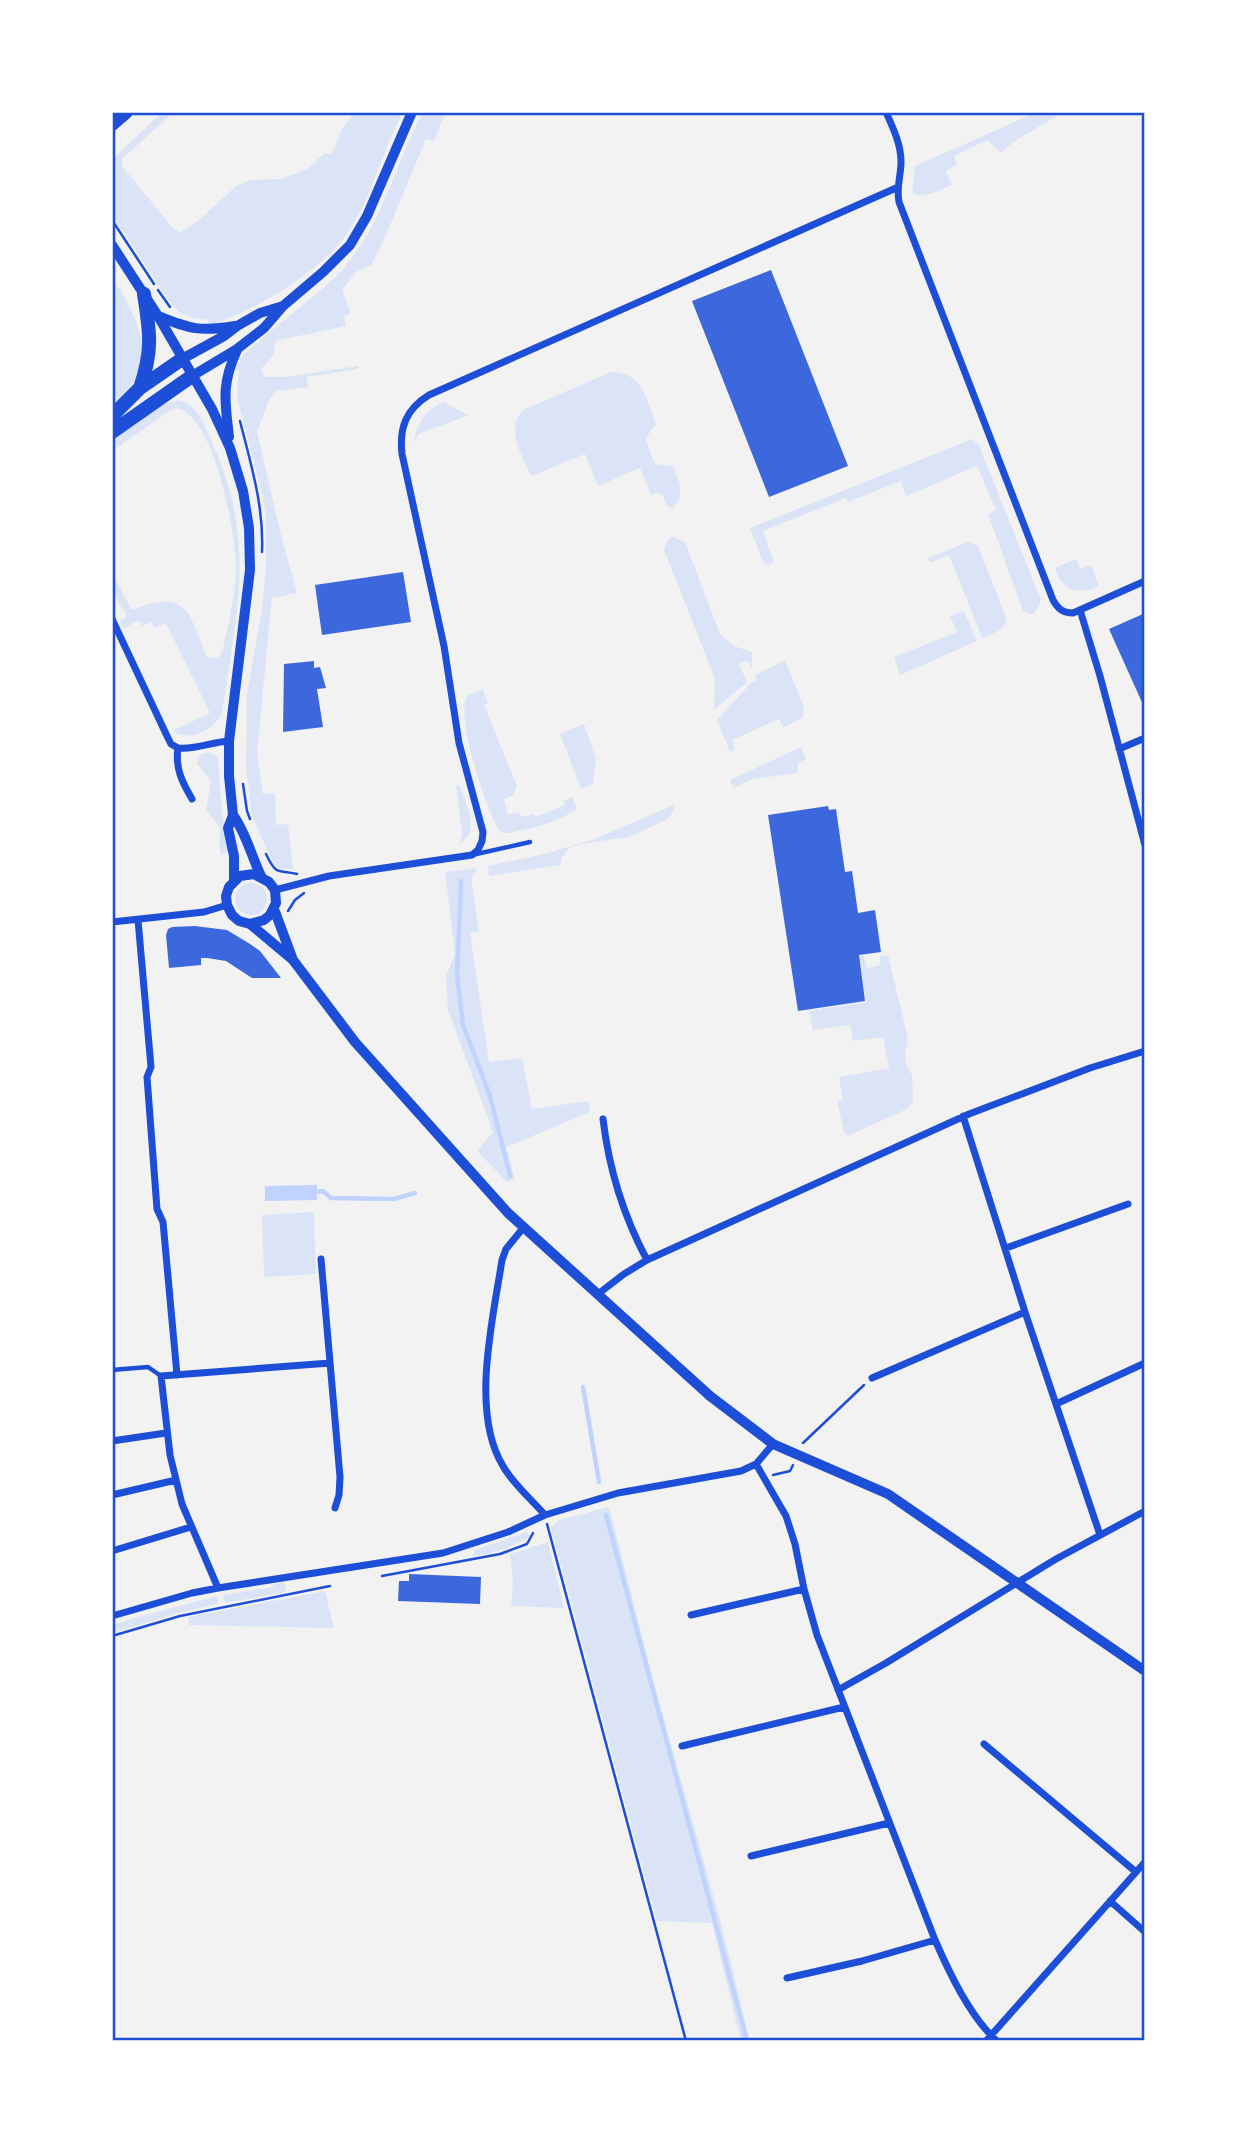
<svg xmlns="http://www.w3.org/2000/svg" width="1257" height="2153" viewBox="0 0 1257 2153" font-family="Signika,sans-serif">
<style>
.green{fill:#dbe4f7}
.water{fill:#bfd3fe}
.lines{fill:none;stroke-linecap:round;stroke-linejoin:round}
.stream{stroke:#bfd3fe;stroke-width:4.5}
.building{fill:#3d67dc}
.path{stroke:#1d4ed8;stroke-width:2.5}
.service{stroke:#1d4ed8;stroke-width:4.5}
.minor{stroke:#1d4ed8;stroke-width:7}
.tertiary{stroke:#1d4ed8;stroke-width:10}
.trunk{stroke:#1d4ed8;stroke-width:14}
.neatline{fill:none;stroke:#1d4ed8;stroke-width:2.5}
</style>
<rect width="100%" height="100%" fill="#f2f2f2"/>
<!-- green -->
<path class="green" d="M162 112H174L122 159 123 167 171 226 180 233 200 219 236 186 251 180 281 179 307 169 325 153 332 154 342 129 356 112H403C382 152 372 197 347 234 323 270 250 314 209 325L208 320 192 318 179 312 166 297 125 234 112 217V160Z
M423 112H446L434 141 426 139 383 242 371 265 356 272 342 290 351 313 344 316 346 326 275 341 274 355 261 369 264 377H286L358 366V369L307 377 308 387 277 391 269 400 257 432 280 531 297 593 272 598 257 752 263 794 275 793 276 825 288 824 293 869H279L272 861 252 816 246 770 247 694 262 608 266 568V517L262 493 238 401 237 388 239 372 235 369 242 356C261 339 280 323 299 308 317 293 336 279 350 260 384 217 397 160 423 112Z
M1037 112H1056L1058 115 1012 143 1001 153 987 140 954 156 957 165 946 171 952 185C939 190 924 200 912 193L915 166Z
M112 278C130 304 153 345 137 376 131 388 121 397 112 406Z
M611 372C642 371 647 400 656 424L645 439 655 464 673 466C679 481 686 494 673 508L668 507 662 494 656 493 651 495 640 468 598 486 585 454 531 476C522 455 503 427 525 409Z
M179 400C197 404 204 423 211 440 257 541 237 610 222 714 212 730 196 739 177 734L174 730 210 713 166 623 155 628 151 622 142 626 139 620 123 629 120 621 127 616 112 590V573L132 610C188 588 188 611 207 657L217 658 222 653C228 626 234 601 236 573 237 540 215 410 174 408L112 451V440C132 426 154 404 179 400Z
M443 402 469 415 418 434 414 444C416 423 425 411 443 402Z
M972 439 979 445 1041 600 1034 614H1029L1023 611 988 514 996 510 977 466 906 496 901 481 848 502 846 498 763 531 774 562 768 565 764 564 750 528Z
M674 537 685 542 720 634 734 646 752 652V668L747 660 739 664 747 682 714 710 715 679 664 550 669 538Z
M968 542 978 546 1006 617C1006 631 993 633 982 638L949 555 930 563 928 558Z
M1076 559 1080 569 1091 565 1099 586C1078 595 1063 592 1055 568Z
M964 611 977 641 900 675 894 657 957 632 950 616Z
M785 660 804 707 803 717 783 728 779 719 732 740 735 750 730 752 717 720 751 683 757 680 755 675Z
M483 689 488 703 484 705 517 786 514 795 504 799 508 815 519 812 521 817 534 814 535 817 565 805 564 801 572 797 577 809C556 823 534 828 509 833H503L498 829C487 811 453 711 468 696 471 693 479 691 483 689Z
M584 724 596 759 593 784 581 789 560 734Z
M801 747 806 759 798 763V773L753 779 734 788 730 780Z
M210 752 218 757 222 814 229 852 221 854 219 844 220 828 206 810 211 781 197 764 200 755Z
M456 785 460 786C466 805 482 831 459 844L462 834Z
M673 805 674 811 668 819 629 837 586 843 569 848 561 859V865L489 876 488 866 544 854 595 839Z
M476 868 477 871 471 878 479 932 470 933 489 1062 522 1058 532 1109 588 1101 590 1112 506 1147 515 1179 507 1182 477 1151 493 1132 448 1010 446 976 455 955 445 872Z
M235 899a16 16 0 1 1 32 0a16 16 0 1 1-32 0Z
M888 955 908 1039 905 1053 906 1063 912 1075 913 1101 907 1109 848 1136 844 1132 837 1101 843 1100 839 1077 889 1068 883 1037 853 1041 850 1025 813 1030 809 1011 866 1002 859 956H864L867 968 880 965V956Z
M314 1212 316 1274 264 1277 262 1215Z
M609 1507 655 1687 721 1923 750 2041H741L712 1923 657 1921 551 1528 559 1520Z
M526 1532 531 1536C514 1546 491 1555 472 1556L475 1550Z
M548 1542 564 1608 511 1606 513 1582 510 1554Z
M284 1582 286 1592 225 1603 223 1595 272 1587 274 1584Z
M325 1591 334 1628 189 1625 188 1617Z
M217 1596 218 1604 179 1613 112 1633V1625L134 1618Z"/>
<!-- water -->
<path class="water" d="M317 1185V1200L265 1201V1186Z"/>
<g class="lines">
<!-- stream -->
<path class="stream" d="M461 881 457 975 463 1025 490 1096 510 1176
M317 1192 323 1191 331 1198 394 1199 415 1193
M583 1387 599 1482
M606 1515 747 2041"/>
</g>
<!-- building -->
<path class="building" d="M771 270 848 466 769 497 692 301Z
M403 572 411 622 322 635 315 585Z
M1143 614 1145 617V709L1109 629Z
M314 661V668L320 667 326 688 317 689 323 727 283 732 284 664Z
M828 806 829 810 836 809 845 872 852 871 858 913 875 910 881 952 859 955 865 1001 798 1011 768 815Z
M195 926 227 930 250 944 260 951 281 978H252L226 961 207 958H201V965L169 968 166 935 168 929 172 927Z
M409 1574 481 1577 480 1604 398 1601 399 1581H409Z"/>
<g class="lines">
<!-- path -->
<path class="path" d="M112 220 154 284
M158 290 170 307
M240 421C251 465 264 506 262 552
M243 784 247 811 250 819
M266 854C277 877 278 869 297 874
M288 911 295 900 304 893
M803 1443 864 1385
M773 1475 790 1471 793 1465
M547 1524 686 2041
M382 1576 500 1554 527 1544 533 1533
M112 1636 180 1616 330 1586"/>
<!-- service -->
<path class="service" d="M472 855 530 842
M112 1370 148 1367 161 1376"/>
<!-- minor -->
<path class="minor" d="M886 112C893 128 901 144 901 162 901 176 896 187 899 202L1053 600C1058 609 1063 613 1073 613L1145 581
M1080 610 1100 676 1145 845
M112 619 167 736 171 744 178 748C175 768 182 782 192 799
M178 748C196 750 211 742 229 741
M1119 749 1145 738
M275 890 329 876 472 855 478 850 482 841 483 832 459 743 444 646 402 454C399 428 406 409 429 395L896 188
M138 920 151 1067 147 1077 157 1209 163 1222 177 1375
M112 922 204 912 227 905
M963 1116 1025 1312 1100 1535
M603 1119C609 1170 623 1215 647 1260
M524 1227 506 1249 502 1260C493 1319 470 1412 503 1466 513 1484 531 1499 545 1515
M1006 1248 1128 1204
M321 1259 340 1477 339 1495 335 1508
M598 1294 624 1274 647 1260 969 1114 1090 1068 1145 1051
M872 1378 1025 1312
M1056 1404 1145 1363
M112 1441 166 1433
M756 1464 786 1516 795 1544 804 1589 817 1635 935 1940C949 1972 970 2017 997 2041
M112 1495 176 1480
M112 1551 191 1527
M218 1588 182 1504 170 1455 161 1376 330 1363
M691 1615 804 1589
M112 1616 192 1593 218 1588 443 1553 508 1532 545 1515 618 1493 741 1471 756 1464 773 1444
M838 1690 886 1663 1056 1559 1145 1511
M984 1744 1136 1872
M682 1746 844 1707
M751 1856 889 1823
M1110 1901 1145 1932
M787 1978 862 1961 935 1940
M986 2041 1145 1862"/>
<!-- tertiary -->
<path class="tertiary" d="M112 245 158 316 212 409 230 448 243 491 249 528 250 570 229 741V776L233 815 228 828 234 856V880
M158 316C190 329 200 332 235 326
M182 359 224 336 237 326 260 313 283 306
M192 376 237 349 264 328 283 306 323 272 350 245 367 216 412 112
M229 437C225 401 221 385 237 350
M233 815C246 833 251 855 261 876
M274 909 293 960
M250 924 264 920 270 915 276 903 275 890 269 882 254 874 240 876 229 887 226 896 227 905 232 915 239 921 250 924 293 960 355 1042 508 1213 710 1396 773 1444 888 1494 1145 1671"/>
<!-- trunk -->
<path class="trunk" d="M112 124 126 112
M140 388C153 351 150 332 144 294
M112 416 140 388 182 359
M112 432 192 376"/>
</g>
<!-- border -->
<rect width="1257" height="2153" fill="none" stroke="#ffffff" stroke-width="228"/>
<rect x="114" y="114" width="1029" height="1925" class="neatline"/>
</svg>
